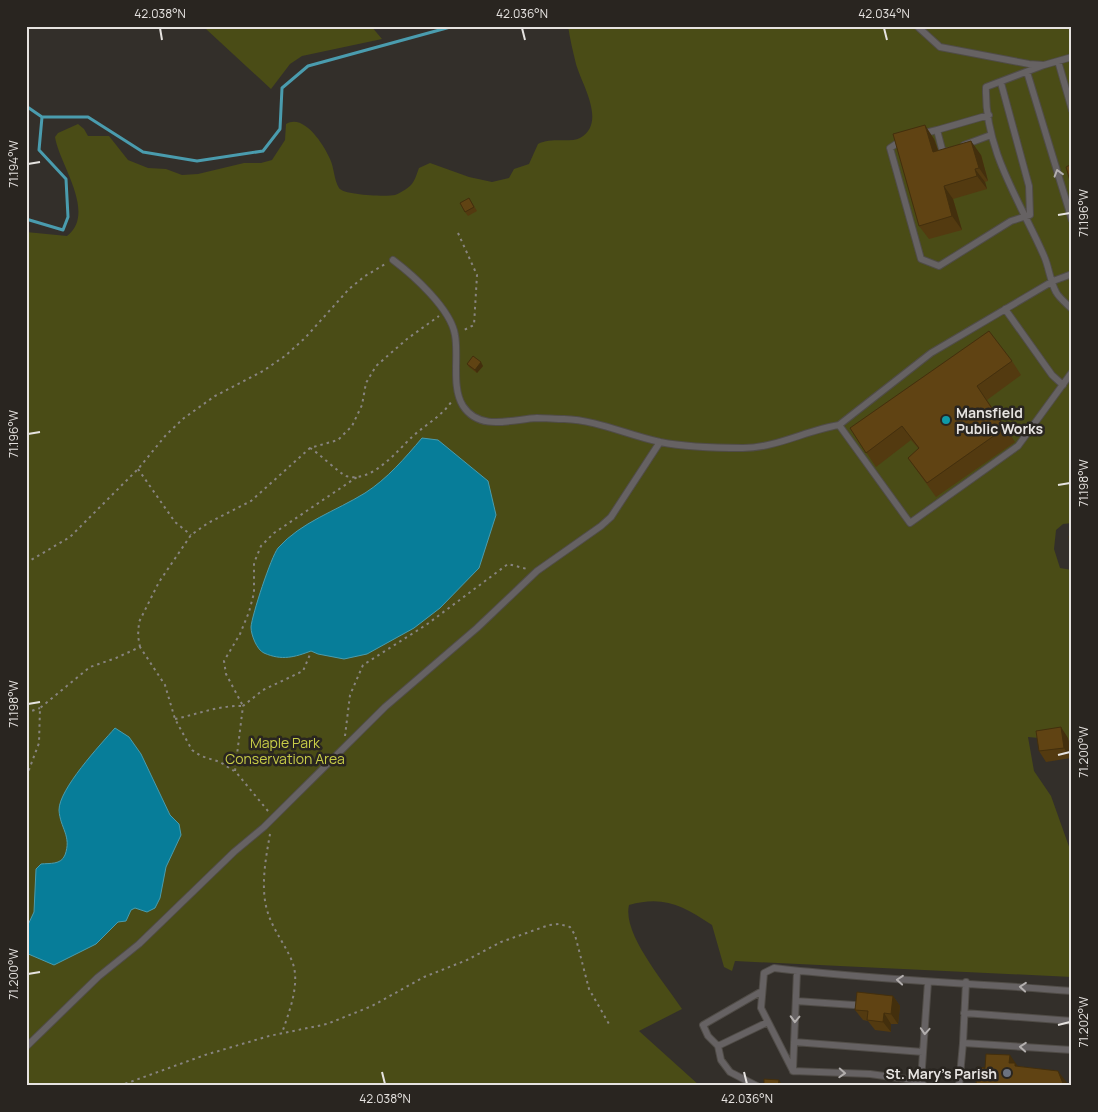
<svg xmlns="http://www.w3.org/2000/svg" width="1098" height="1112" viewBox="0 0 1098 1112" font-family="Manrope,sans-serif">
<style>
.green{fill:#4a4c16}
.water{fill:#077d99;stroke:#4a9cae}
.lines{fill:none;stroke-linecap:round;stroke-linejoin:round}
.stream{stroke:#4a9cae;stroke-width:3}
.lane-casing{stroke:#504c47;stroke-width:8}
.path{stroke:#888480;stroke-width:2;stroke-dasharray:2.5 4;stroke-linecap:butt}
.lane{stroke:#666263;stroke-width:6}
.wall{fill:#533a10}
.shaded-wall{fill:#432f0d}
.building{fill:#604313;stroke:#432f0d}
.oneway{stroke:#b3afae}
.ticks{fill:none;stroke:#e6e3e0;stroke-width:2}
.culture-dot{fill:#0f9aa8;stroke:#292520;stroke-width:2}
.worship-dot{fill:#6b7280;stroke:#292520;stroke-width:2}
.labels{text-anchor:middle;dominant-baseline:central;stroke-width:5;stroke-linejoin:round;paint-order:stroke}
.poi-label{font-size:14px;font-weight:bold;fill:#e6e3e0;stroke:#292520;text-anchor:start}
.park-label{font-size:14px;fill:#c8cd47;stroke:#292520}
.neatline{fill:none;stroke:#e6e3e0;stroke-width:2}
.ticks-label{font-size:12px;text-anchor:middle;fill:#e6e3e0}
</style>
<rect width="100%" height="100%" fill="#332f2a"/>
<!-- green -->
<path class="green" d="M208 26H371L382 39 302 56 290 64 271 89 206 29Z
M568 26H1072V523L1063 524 1056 530 1054 549 1060 568 1072 570V741L1028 737 1034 771 1051 796 1072 855V977L735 961 732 971 724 967 712 925C683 906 664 895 629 905 622 934 666 984 682 1009L639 1031 700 1086H26V232L67 236C97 213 59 164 55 137L58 133 78 124 84 129 88 136H109L128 160 148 168 166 169 182 175 198 174 244 163H261L272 160 285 140 286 124C304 113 324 145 330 159 334 167 334 180 339 188 343 195 386 197 395 195 400 193 407 189 411 185 415 181 417 173 419 168L430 163 469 177 492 182 509 178 514 169 529 164 538 144C551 137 571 143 580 138 607 123 582 85 576 64 573 52 570 39 568 26Z"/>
<!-- water -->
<path class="water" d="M422 438 438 440 488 481 496 515 479 568 440 608 414 628 367 654 344 659 318 654 311 651C295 657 282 661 264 653 257 650 251 635 251 627 252 615 271 557 278 548 301 522 336 511 365 493 387 479 405 458 422 438Z
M115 728 129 737 141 754 170 815 179 824 181 835 166 867 160 898 155 908 147 912 135 908 131 910 126 921 118 922 96 944 54 965 26 953V929L34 912 36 869 41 864C50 863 61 865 65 855 72 836 60 828 59 810 59 789 100 745 115 728Z"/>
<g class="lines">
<!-- stream -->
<path class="stream" d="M26 106 42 117
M42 117H88L143 152 197 161 263 151 280 129 282 88 308 66 454 26
M26 219 63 230 68 217 66 179 39 150 42 117"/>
<defs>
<path id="lane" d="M917 26 940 47 1029 64 1044 65 1072 57
M1058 61 1072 110
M1044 65 986 87C984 150 1020 201 1044 256 1049 267 1050 281 1056 292 1059 298 1067 304 1072 309
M1027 72 1072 220
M921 134 937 130
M902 140 890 148 921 259 939 266 1011 221 1030 215 1029 186 1001 83
M964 145 991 135
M948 151 943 153 937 130 989 115
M393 260C413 275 451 309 455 335 459 356 451 387 463 406 480 432 513 419 537 418 546 418 555 419 564 419 597 420 627 435 660 442 685 447 717 448 743 448 776 448 807 430 839 425
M1072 274 1053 281 931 353 839 425 910 523 1018 446 1072 372
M1005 309 1052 375 1063 385
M796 1001 854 1005
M964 1013 1072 1021
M794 1042 923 1052
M963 1043 966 982
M718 1046 768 1022
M26 1047 98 977 139 944 234 852 264 827 385 707 477 628 537 571 601 526 611 517 660 442
M793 1069 797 971
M793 1071 761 1008 764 973 774 968C873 980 973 983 1072 991
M793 1071 870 1074 921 1081
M757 1086 730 1072 721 1060 718 1046 708 1036 703 1025 762 991
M924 1086 921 1081 928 982
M959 1086 963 1043 1072 1050"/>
</defs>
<!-- lane casing -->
<use href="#lane" class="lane-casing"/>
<!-- path -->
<path class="path" d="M458 233 477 275 474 325 462 331
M310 448C320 454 339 473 346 476 371 484 397 451 412 437 426 424 441 417 452 401
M138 469 175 522 191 535
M26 563 70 537 138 469 166 435 184 418 215 396 263 371 285 356 305 338 349 289 365 276 387 263
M140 647 138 636 139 622 159 582 191 535 208 523 251 501 310 448 338 440 352 426 362 405 366 383 376 366 407 339 439 316
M26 713 40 708
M175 719C198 714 220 705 243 706L226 674 224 661 240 634 249 612 254 593V563L261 546 274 533 357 477
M345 736 350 695 363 665 426 625 508 564 527 569
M26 783 27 775 39 743 40 708 90 667 116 658 140 647 165 685 175 719 192 750 201 756 220 762 234 771
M268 811 235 771 243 706 263 690 303 671 311 652
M270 834C266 857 261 883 266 906 271 928 284 942 292 961 301 983 289 1012 282 1033
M119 1086 205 1055 269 1036 327 1024 372 1006 424 977 467 960 501 942 549 925 559 924 570 927 575 935 589 989 609 1024"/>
<!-- lane -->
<use href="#lane" class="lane"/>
</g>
<!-- wall -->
<path class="wall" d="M934 139 938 150 981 155 988 181 985 182 987 189 953 199 962 230 929 239 919 226Z
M469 198 477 211 468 216 465 212Z
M1012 361 1021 375 987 400 1015 442 936 497 908 458 919 449 911 440 876 467 850 428Z
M467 364 483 366 477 373 469 367Z
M1068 738 1071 758 1046 762 1039 751Z
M893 996 900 1006 898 1024H891V1032L875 1030 868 1021 863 1020 855 1010Z"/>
<!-- shaded-wall -->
<path class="shaded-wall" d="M925 125 934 139 943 165 933 152Z
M971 141 981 155 988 181 979 168Z
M975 169 985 182 987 189 977 176Z
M944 186 953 199 962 230 952 216Z
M481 362 483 366 477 373 475 370Z
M1061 727 1068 738 1071 758 1064 748Z
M893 996 900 1006 898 1024 891 1014Z
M884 1013 891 1024V1032L883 1022Z
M1010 1055 1019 1068 1009 1063Z
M1058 1071 1068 1084V1086H1064Z
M779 1080 783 1086H778Z"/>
<!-- building -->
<path class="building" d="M925 125 933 152 971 141 979 168 975 169 977 176 944 186 952 216 919 226 893 134Z
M1072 164V188L1066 167Z
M469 198 474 207 465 212 460 203Z
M989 331 1012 361 977 386 1005 428 927 483 908 458 919 448 902 426 866 453 850 428Z
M473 356 481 362 475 370 467 364Z
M1069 536H1072V546H1070Z
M1061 727 1064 748 1039 751 1036 731Z
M857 992 893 996 891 1014 884 1013 883 1022 867 1020 868 1011 855 1010Z
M986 1054 1010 1055 1009 1063H1015V1066L1058 1071 1064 1086H976L977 1067 985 1068Z
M764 1079 779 1080 778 1086H761L764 1085Z"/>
<!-- one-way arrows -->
<defs><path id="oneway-chevron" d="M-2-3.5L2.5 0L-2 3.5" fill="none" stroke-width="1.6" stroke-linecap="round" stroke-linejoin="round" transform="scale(1.25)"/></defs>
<g class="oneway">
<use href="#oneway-chevron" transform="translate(1058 173) rotate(-107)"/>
<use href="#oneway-chevron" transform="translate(900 980) rotate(-175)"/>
<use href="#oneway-chevron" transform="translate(1023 987) rotate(-175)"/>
<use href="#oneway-chevron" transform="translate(795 1019) rotate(92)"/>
<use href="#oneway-chevron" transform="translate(925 1031) rotate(94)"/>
<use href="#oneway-chevron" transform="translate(1023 1047) rotate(-176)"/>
<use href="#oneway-chevron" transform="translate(842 1073) rotate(3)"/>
</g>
<!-- ticks -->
<path class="ticks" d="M160 28 162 40M522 28 525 40M884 28 887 40M28 164 40 162M1058 215 1070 213M28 434 40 432M1058 485 1070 483M28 704 40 702M1058 755 1070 752M28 974 40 972M1058 1025 1070 1022M382 1072 385 1084M744 1072 747 1084"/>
<!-- markers -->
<circle class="culture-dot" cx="946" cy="420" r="5"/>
<circle class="worship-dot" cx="1007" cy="1073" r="5"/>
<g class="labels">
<!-- poi labels -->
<g class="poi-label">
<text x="956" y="412">Mansfield<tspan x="956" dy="16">Public Works</tspan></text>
<text x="997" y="1073" text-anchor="end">St. Mary's Parish</text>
</g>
<!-- park labels -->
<g class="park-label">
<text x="285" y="742">Maple Park<tspan x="285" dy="16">Conservation Area</tspan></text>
</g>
</g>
<!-- border -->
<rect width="1098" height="1112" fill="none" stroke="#292520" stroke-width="55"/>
<rect x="28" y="28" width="1042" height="1056" class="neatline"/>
<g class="ticks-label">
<text x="160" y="18">42.038°N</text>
<text x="522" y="18">42.036°N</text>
<text x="884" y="18">42.034°N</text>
<text transform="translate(14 164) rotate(-90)" y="4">71.194°W</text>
<text transform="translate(1084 213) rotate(-90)" y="4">71.196°W</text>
<text transform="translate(14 434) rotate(-90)" y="4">71.196°W</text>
<text transform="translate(1084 483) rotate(-90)" y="4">71.198°W</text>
<text transform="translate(14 704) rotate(-90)" y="4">71.198°W</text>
<text transform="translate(1084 752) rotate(-90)" y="4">71.200°W</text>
<text transform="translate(14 974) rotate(-90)" y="4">71.200°W</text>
<text transform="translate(1084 1022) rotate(-90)" y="4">71.202°W</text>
<text x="385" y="1103">42.038°N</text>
<text x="747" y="1103">42.036°N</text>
</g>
</svg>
